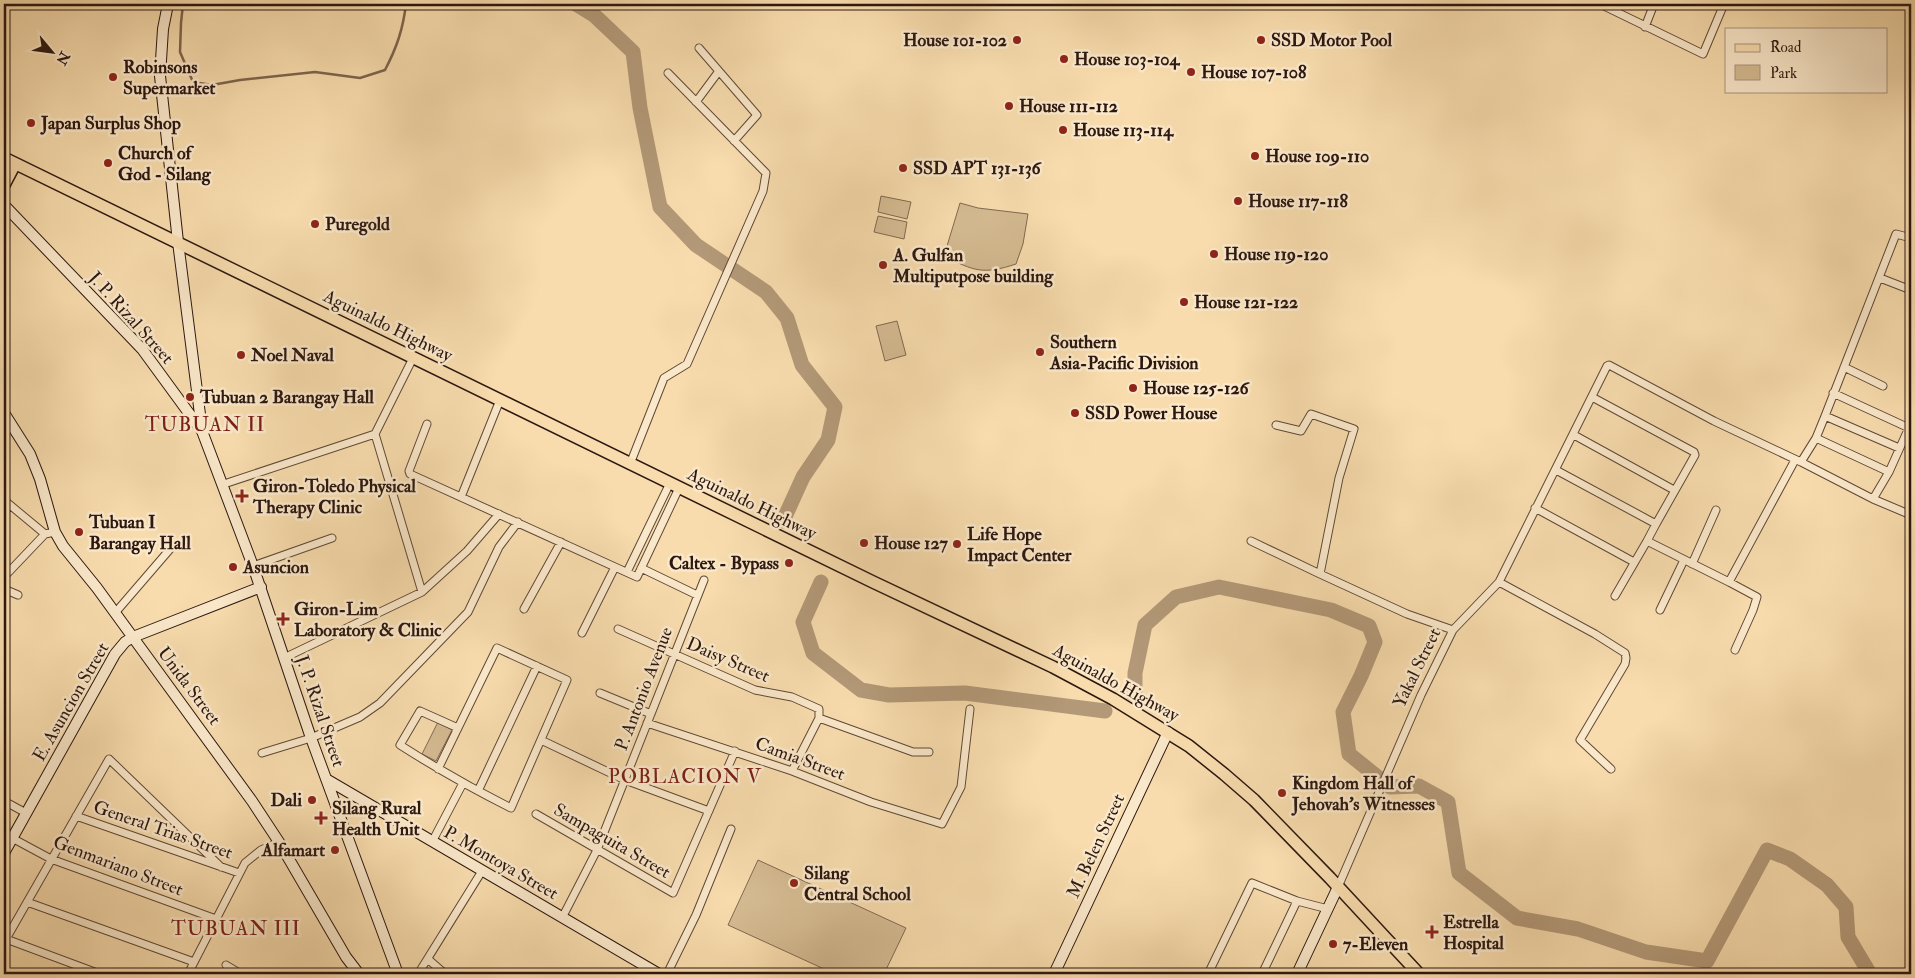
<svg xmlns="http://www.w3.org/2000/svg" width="1915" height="978" viewBox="0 0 1915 978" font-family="'IM FELL Double Pica',serif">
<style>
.green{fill:#d5bb92;stroke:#806951}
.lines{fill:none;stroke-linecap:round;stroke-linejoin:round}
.stream{stroke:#7d654e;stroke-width:2.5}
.river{stroke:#b39978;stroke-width:15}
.street-casing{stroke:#5f4837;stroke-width:9}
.secondary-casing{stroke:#2c1710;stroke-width:12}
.primary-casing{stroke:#2c1710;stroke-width:14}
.street{stroke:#fae8ca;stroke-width:7}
.secondary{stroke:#fae8ca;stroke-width:10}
.primary{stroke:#f8dcad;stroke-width:11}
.poi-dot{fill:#8f2418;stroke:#fae8ca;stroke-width:2}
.labels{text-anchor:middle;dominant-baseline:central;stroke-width:5;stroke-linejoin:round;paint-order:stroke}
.poi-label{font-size:18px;font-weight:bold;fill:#2c1710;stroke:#fae8ca;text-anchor:start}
.street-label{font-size:18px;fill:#2c1710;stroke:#fae8ca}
.quarter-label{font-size:20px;letter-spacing:1px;fill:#7a1f14;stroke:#fae8ca}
</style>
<rect width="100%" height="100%" fill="#f8dcad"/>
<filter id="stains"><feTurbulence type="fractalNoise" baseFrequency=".004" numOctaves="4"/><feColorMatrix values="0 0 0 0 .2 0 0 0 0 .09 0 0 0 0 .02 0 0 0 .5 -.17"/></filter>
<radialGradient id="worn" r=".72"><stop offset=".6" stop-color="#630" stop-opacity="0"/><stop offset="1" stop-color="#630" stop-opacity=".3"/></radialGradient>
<!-- green -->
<path class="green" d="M881 196 911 202 907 219 878 212Z
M960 203 978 208 1028 214 1023 244 1016 264C983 275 974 271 944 256Z
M878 216 907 222 904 239 874 232Z
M897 321 906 355 885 361 876 326Z
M438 722 452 730 436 761 422 754Z
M758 860 906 928 884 974H835L728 925Z"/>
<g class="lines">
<!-- stream -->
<path class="stream" d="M183 4 181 23 180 52 193 82 212 85 240 80 315 72 360 78 385 70C397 47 403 29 406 4"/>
<!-- river -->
<path class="river" d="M576 4 594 15 633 52 640 108 660 207 696 245 766 292 787 318 802 365 835 407 828 440 803 477 783 521
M821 582 803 622 813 653 861 690 889 695 965 693 1105 711
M1132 693 1135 691V673L1145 625 1176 597 1219 587 1331 610 1369 626 1375 642 1361 676 1343 712 1349 754 1390 787 1419 786 1448 802 1459 873 1517 918 1578 929 1646 952 1707 961 1767 850 1790 859 1827 885 1846 907 1848 937 1870 974"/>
<defs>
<path id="street" d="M1600 4 1703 54 1724 4
M1645 27 1654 4
M699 48 757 115 734 141
M696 102 719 71
M1880 278 1911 290
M1844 367 1883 386
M1833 393 1909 428
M1825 416 1899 448
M1911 423 1889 472 1873 499 1911 515
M427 424 409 471 410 474 637 577 679 488
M1276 425 1301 431 1311 414 1354 429 1339 478 1320 574 1407 614 1453 630
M375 434 422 592
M375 434 413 358
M1574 435 1674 490
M1816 438 1889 472
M1801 462 1816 438 1825 416 1896 234 1911 238
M630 464 664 378 687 364 763 191 766 173 668 73
M1556 470 1656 524 1695 455 1694 452 1592 397
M224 484 375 434
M461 497 500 400
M4 500 45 534
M1535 508 1634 562
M4 513 9 505
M1656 524 1647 541 1729 582 1795 460
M1251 541 1320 574
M1692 564 1716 510
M253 566 332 538
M641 568 697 595
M627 572 670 483
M4 577 45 534 55 532
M1499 582 1595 634 1625 653 1626 658 1625 664 1580 740 1611 769
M1729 582 1757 597 1753 610 1735 650
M4 589 18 595
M1615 596 1647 541
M524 609 561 542
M1660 610 1684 560
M115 613 171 548
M618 629 755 690 792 697 819 709V718L792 771
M582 633 615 567
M284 658 422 592 467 551 499 514
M600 693 651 714
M819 718 913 752H929
M647 723 792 771 871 802 942 824 961 787 970 709
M541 740 625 780 709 811
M262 753 311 738 360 717 380 703 468 612 499 547 518 522
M438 769 497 648 567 680 511 808C473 789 436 768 400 745L420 711 458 728
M478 791 537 666
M4 801 26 813
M536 814 673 893 735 751
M76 816 239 873
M12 838 51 859 216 919
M432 842 463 783
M1338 887 1421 695 1453 630 1499 582 1607 366 1609 365 1714 421 1801 462 1873 499
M27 902 194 962
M562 918 597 850 704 580
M429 960 445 974
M226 965 241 974
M100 974 6 939 109 759 221 867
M188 974 245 863 261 850 279 842
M418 974 482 871
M667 974 696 915 731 829
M1208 974 1252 883 1297 901 1328 909
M1262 974 1297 901"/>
<path id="secondary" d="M168 4 163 29 160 76 178 242 202 430
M4 205 142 349 202 431 253 566 311 738 398 974
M4 413 30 454 40 479 55 532 63 546 97 588 252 801 279 842 346 957 359 974
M326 779 659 974
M4 853 115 654 125 642 133 637 261 587
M1054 974 1168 732
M1297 974 1338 887"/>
<path id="primary" d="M4 158 873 582 1053 667 1113 699 1189 746 1224 774 1254 800 1330 878 1419 974
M4 185 15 164"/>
</defs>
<!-- street casing -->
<use href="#street" class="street-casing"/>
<!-- secondary casing -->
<use href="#secondary" class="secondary-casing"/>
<!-- primary casing -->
<use href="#primary" class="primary-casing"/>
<!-- street -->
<use href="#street" class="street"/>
<!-- secondary -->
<use href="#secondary" class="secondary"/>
<!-- primary -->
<use href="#primary" class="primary"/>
</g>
<!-- markers -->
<g class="poi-dot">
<circle cx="1017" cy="40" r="5"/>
<circle cx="1261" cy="40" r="5"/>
<circle cx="1064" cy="59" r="5"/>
<circle cx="1191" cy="72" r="5"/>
<circle cx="113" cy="77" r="5"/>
<circle cx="1009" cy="106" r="5"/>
<circle cx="31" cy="123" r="5"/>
<circle cx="1063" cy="130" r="5"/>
<circle cx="1255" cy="156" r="5"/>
<circle cx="108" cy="163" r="5"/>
<circle cx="903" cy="168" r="5"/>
<circle cx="1238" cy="201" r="5"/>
<circle cx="315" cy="224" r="5"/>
<circle cx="1214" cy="254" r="5"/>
<circle cx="883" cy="265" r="5"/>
<circle cx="1184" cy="302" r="5"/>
<circle cx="1040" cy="352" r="5"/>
<circle cx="241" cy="355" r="5"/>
<circle cx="1133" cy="388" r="5"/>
<circle cx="190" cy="397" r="5"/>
<circle cx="1075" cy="413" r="5"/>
<path d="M239.5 488.5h5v5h5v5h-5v5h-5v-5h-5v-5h5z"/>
<circle cx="79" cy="532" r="5"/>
<circle cx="864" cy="543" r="5"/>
<circle cx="957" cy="544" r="5"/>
<circle cx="789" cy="563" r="5"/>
<circle cx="233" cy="567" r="5"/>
<path d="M280.5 611.5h5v5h5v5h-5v5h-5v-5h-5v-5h5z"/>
<circle cx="1282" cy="793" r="5"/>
<circle cx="312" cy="800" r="5"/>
<path d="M318.5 810.5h5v5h5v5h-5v5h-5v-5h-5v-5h5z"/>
<circle cx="335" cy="850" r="5"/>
<circle cx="794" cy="883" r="5"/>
<path d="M1429.5 924.5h5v5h5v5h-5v5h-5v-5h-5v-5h5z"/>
<circle cx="1333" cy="944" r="5"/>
</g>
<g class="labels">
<!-- poi labels -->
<g class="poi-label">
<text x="1007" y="40" text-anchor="end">House 101-102</text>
<text x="1271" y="40">SSD Motor Pool</text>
<text x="1074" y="59">House 103-104</text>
<text x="123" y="67">Robinsons<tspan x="123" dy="21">Supermarket</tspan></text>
<text x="1201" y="72">House 107-108</text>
<text x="1019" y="106">House 111-112</text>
<text x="41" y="123">Japan Surplus Shop</text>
<text x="1073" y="130">House 113-114</text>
<text x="118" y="153">Church of<tspan x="118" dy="21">God - Silang</tspan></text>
<text x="1265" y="156">House 109-110</text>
<text x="913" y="168">SSD APT 131-136</text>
<text x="1248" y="201">House 117-118</text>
<text x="325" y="224">Puregold</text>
<text x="1224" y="254">House 119-120</text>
<text x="893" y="255">A. Gulfan<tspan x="893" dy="21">Multiputpose building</tspan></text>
<text x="1194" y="302">House 121-122</text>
<text x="1050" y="342">Southern<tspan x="1050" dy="21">Asia-Pacific Division</tspan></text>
<text x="251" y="355">Noel Naval</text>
<text x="1143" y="388">House 125-126</text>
<text x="200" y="397">Tubuan 2 Barangay Hall</text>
<text x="1085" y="413">SSD Power House</text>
<text x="253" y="486">Giron-Toledo Physical<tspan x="253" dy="21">Therapy Clinic</tspan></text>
<text x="89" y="522">Tubuan I<tspan x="89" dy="21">Barangay Hall</tspan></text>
<text x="967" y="534">Life Hope<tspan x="967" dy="21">Impact Center</tspan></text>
<text x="874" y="543">House 127</text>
<text x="779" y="563" text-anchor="end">Caltex - Bypass</text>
<text x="243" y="567">Asuncion</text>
<text x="294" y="609">Giron-Lim<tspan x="294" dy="21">Laboratory &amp; Clinic</tspan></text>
<text x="1292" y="783">Kingdom Hall of<tspan x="1292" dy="21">Jehovah's Witnesses</tspan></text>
<text x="302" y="800" text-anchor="end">Dali</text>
<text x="332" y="808">Silang Rural<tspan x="332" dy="21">Health Unit</tspan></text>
<text x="325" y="850" text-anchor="end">Alfamart</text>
<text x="804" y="873">Silang<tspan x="804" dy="21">Central School</tspan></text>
<text x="1443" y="922">Estrella<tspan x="1443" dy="21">Hospital</tspan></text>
<text x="1343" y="944">7-Eleven</text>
</g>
<!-- street labels -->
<g class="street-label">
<text transform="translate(131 318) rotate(48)">J. P. Rizal Street</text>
<text transform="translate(388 326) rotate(26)">Aguinaldo Highway</text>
<text transform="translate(752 504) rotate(26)">Aguinaldo Highway</text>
<text transform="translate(728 660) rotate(23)">Daisy Street</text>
<text transform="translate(1417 668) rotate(-64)">Yakal Street</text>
<text transform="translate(1116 683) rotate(29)">Aguinaldo Highway</text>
<text transform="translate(189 686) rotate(53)">Unida Street</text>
<text transform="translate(644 689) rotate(-69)">P. Antonio Avenue</text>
<text transform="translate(71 702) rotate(-60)">E. Asuncion Street</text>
<text transform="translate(320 711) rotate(71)">J. P. Rizal Street</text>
<text transform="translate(800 759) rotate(20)">Camia Street</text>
<text transform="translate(163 830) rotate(19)">General Trias Street</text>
<text transform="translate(612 841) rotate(30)">Sampaguita Street</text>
<text transform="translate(1096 846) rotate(-65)">M. Belen Street</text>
<text transform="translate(501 863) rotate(30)">P. Montoya Street</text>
<text transform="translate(118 866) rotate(21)">Genmariano Street</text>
</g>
<!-- quarter labels -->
<g class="quarter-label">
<text x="205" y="424">TUBUAN II</text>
<text x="685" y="776">POBLACION V</text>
<text x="236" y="928">TUBUAN III</text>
</g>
</g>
<!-- margin -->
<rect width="1915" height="978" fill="none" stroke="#f8dcad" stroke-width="20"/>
<rect x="5" y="5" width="1905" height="968" fill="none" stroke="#2c1710" stroke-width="2.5"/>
<rect x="10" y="10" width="1895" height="958" fill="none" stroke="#2c1710"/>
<!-- legend -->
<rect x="1725" y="28" width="162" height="65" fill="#fae8ca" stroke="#a89480"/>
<rect x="1735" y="44" width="25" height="8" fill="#f8dcad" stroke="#a89480"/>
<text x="1770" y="52" font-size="15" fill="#2c1710">Road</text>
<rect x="1735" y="65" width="25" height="15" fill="#d5bb92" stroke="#a89480"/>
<text x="1770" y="78" font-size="15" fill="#2c1710">Park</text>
<!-- north arrow -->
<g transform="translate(52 52) rotate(119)" stroke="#fae8ca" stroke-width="4" paint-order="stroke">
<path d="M0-4L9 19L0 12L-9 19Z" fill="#2c1710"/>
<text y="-8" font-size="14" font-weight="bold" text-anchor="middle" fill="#2c1710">N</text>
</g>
<rect width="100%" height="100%" filter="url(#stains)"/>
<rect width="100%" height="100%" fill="url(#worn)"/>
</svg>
